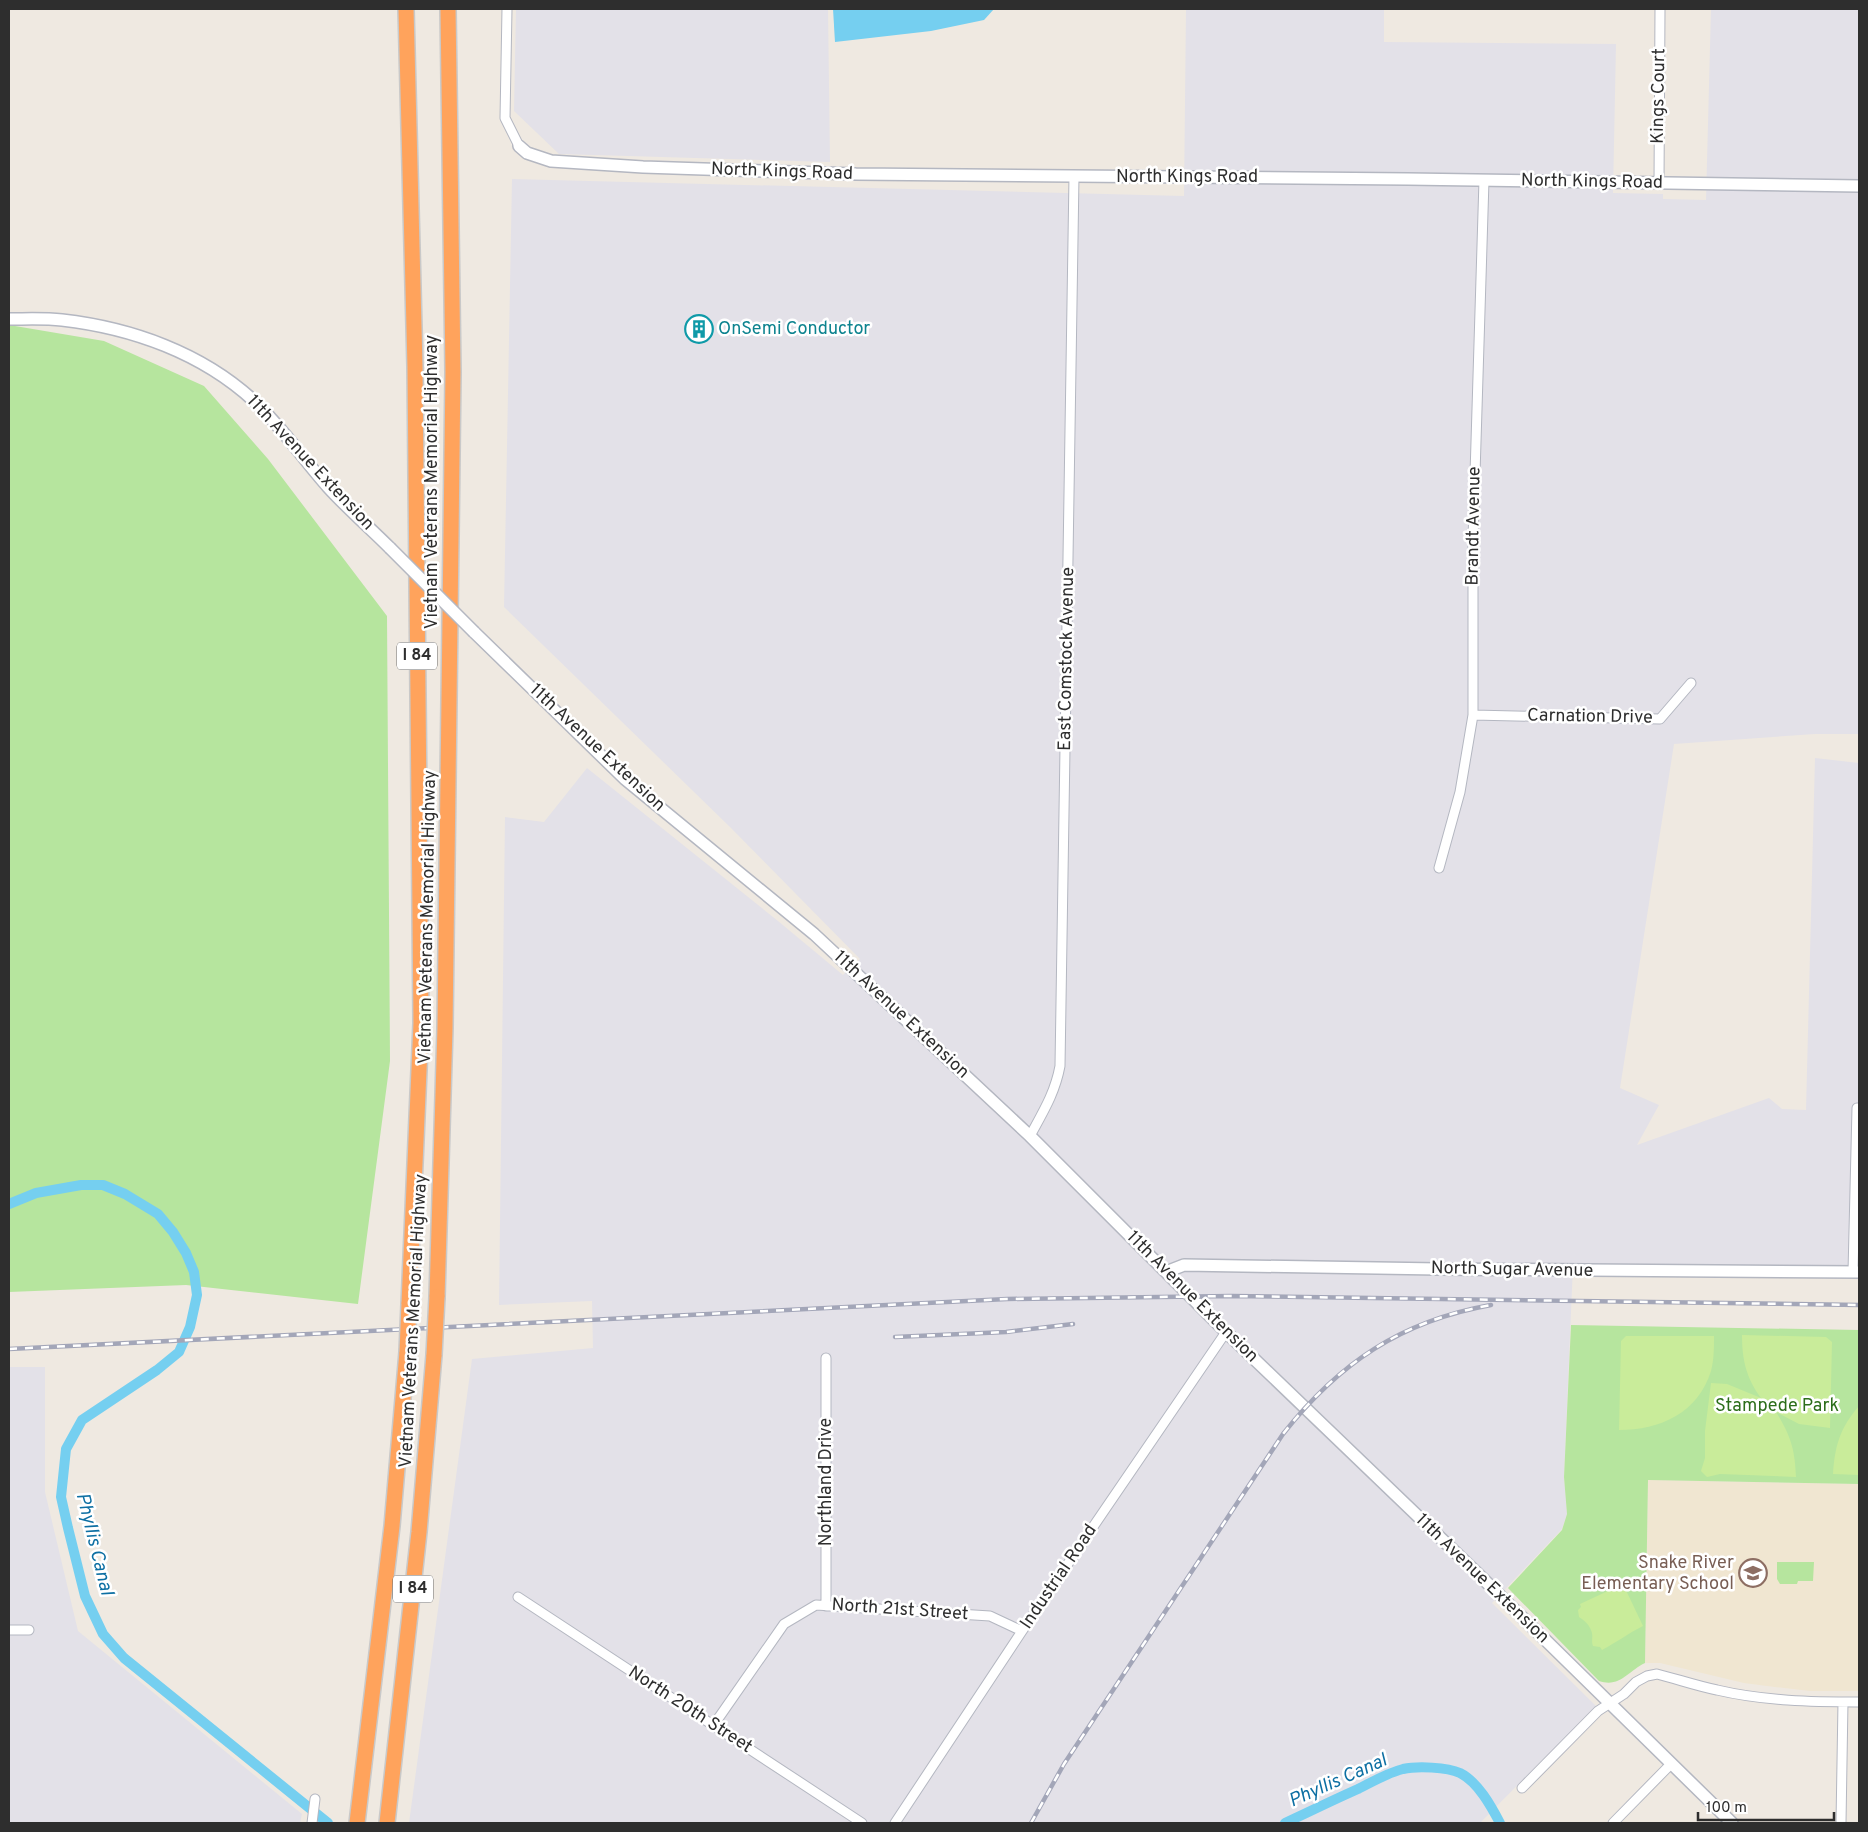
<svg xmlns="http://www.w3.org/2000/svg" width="1868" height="1832" viewBox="0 0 1868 1832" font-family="Overpass,sans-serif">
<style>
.industrial{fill:#e3e1e8}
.education{fill:#f0e6d1}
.green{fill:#b6e59e}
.pitch{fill:#c9ec9a}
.water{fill:#75cff0}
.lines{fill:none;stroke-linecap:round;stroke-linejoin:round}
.canal{stroke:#75cff0;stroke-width:10}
.minor-casing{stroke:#b4b7c1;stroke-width:11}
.tertiary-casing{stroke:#b4b7c1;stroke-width:14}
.motorway-casing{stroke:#c9c9c9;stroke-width:18}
.minor{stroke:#fff;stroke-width:9}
.tertiary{stroke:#fff;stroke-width:11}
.motorway{stroke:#ffa35c;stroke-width:15}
.rail-casing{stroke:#a3a6b8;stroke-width:4.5}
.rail{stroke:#fff;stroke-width:2.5;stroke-dasharray:8;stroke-linecap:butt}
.tertiary-bridge-casing{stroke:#b4b7c1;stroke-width:14;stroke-linecap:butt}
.motorway-bridge-casing{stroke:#c9c9c9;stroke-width:18;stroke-linecap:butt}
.tertiary-bridge{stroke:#fff;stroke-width:11}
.motorway-bridge{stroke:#ffa35c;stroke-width:15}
.labels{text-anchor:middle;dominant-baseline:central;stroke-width:5;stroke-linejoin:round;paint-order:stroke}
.shield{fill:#fff;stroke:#6d6d6d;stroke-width:1}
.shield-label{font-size:16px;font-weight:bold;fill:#2e2e2e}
.street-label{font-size:18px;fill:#2e2e2e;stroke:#fff}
.culture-label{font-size:18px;fill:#0d838f;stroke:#fff;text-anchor:start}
.park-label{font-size:18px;fill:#2c6e1b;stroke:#fff}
.education-label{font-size:18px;fill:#785e54;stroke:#fff;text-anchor:end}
.water-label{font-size:19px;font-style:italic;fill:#0d6fa3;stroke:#fff}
</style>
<rect width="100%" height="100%" fill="#efe9e1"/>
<!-- industrial -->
<path class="industrial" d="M516 9H828L830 162 559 154 514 111Z
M1186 9H1384V42L1616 44 1613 193 1663 194V199L1706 200 1711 9H1859V734H1815L1674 744 1620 1088 1659 1105 1637 1145 1769 1098 1782 1109 1806 1110 1815 758 1859 763V1265H1573L1564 1477 1567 1514 1562 1529 1492 1603 1596 1706 1480 1823H409L472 1359 593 1348 592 1301 499 1305 505 817 544 822 587 768 778 921 843 975 860 959 731 828 504 607 512 179 1184 196Z
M9 1367H45V1492L78 1631 302 1814 300 1823H9Z"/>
<!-- education -->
<path class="education" d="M1648 1480 1859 1484V1691H1810L1775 1687 1744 1683 1660 1663H1645Z"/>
<!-- green -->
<path class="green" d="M9 325 104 341 204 386 268 459 387 616 390 1061 358 1304 186 1285 9 1292Z
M1571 1325 1859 1330V1484L1648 1480 1645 1663C1628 1671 1620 1688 1599 1681L1508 1588 1562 1530 1567 1514 1564 1477Z
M1777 1562H1814L1813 1581H1798L1797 1584H1780L1777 1579Z"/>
<!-- pitch -->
<path class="pitch" d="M1742 1335 1826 1337 1832 1342 1830 1428 1799 1424 1776 1412C1791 1436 1795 1450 1796 1477L1720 1474 1707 1477 1701 1471 1705 1458V1431L1711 1383 1727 1384 1761 1398C1746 1378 1742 1359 1742 1335Z
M1626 1336H1714C1714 1348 1714 1360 1711 1371 1698 1413 1660 1430 1619 1430L1621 1341Z
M1859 1406V1475L1833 1474C1835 1445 1840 1428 1859 1406Z
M1623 1584 1643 1626C1629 1633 1617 1642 1602 1650L1600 1647 1593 1646C1591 1641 1593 1638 1592 1633 1590 1625 1585 1621 1579 1617L1578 1610 1581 1607 1580 1604Z"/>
<!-- water -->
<path class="water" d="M833 9H994L984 20 931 31 835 42Z"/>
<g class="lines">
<!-- canal -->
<path class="canal" d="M9 1204 36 1193 81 1185H103L125 1194 158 1214 173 1232 186 1253 194 1272 197 1295 190 1327 179 1352 157 1370 82 1420 66 1449 61 1497 68 1528 85 1596 103 1634 124 1658 328 1823
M1285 1823C1309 1812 1333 1800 1358 1789 1372 1782 1387 1773 1403 1769 1417 1766 1447 1767 1460 1773 1478 1782 1491 1806 1500 1823"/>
<defs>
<path id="minor" d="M507 9 505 118 519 146
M1659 183 1660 9
M1473 715 1660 719 1691 683
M1439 868 1460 792 1473 715V540L1484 180
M1030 1136C1043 1112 1055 1093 1060 1066 1067 769 1069 472 1074 176
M1853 1272 1857 1108H1859
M518 1597 862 1823
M826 1606V1358
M9 1630H29
M713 1726 784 1624 816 1605 990 1616 1022 1631
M1522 1788 1598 1711 1624 1694 1636 1682 1647 1676 1657 1674C1677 1679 1697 1686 1717 1690 1764 1701 1812 1702 1859 1702
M312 1823 315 1799
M895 1823 1022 1631 1226 1332
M1613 1823 1671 1764
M1841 1823 1843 1702"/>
<path id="tertiary" d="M519 146 527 153 551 161 643 167 856 174 1408 179 1859 186
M9 319C26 319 44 318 62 320 132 328 202 353 254 401 282 427 303 459 328 487 348 509 370 528 390 548
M474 632 625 779 814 934 1030 1136 1226 1332 1476 1572 1732 1823
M1166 1272 1184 1265 1438 1269 1859 1272"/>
<path id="motorway" d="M406 9 415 367 421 1023 409 1304
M437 1297 445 1028 453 372 448 9
M357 1823 392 1526 407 1352
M387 1823 419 1532 434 1355"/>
</defs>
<!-- minor casing -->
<use href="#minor" class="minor-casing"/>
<!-- tertiary casing -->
<use href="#tertiary" class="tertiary-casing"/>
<!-- motorway casing -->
<use href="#motorway" class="motorway-casing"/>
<!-- minor -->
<use href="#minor" class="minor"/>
<!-- tertiary -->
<use href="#tertiary" class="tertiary"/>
<!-- motorway -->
<use href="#motorway" class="motorway"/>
<defs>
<path id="rail" d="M895 1337 1006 1332 1073 1324
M9 1349 1007 1299 1231 1296 1859 1305
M1031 1823 1064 1764 1283 1434C1339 1363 1401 1321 1491 1305"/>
</defs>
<!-- rail casing -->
<use href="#rail" class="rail-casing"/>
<!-- rail -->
<use href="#rail" class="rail"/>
<defs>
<path id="tertiary-bridge" d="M390 548 474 632"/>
<path id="motorway-bridge" d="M407 1352 409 1304
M434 1355 437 1297"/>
</defs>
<!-- tertiary-bridge casing -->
<use href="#tertiary-bridge" class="tertiary-bridge-casing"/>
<!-- motorway-bridge casing -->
<use href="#motorway-bridge" class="motorway-bridge-casing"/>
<!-- tertiary-bridge -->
<use href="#tertiary-bridge" class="tertiary-bridge"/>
<!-- motorway-bridge -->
<use href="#motorway-bridge" class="motorway-bridge"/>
</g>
<!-- icons -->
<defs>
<symbol id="building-ring" viewBox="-11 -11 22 22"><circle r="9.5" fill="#fff" stroke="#0f9aa8" stroke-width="1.5"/><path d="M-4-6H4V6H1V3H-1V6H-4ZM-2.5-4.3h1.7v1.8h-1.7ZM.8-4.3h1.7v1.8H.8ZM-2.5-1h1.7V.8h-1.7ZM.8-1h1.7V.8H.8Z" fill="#0f9aa8"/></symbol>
<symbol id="school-ring" viewBox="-11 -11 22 22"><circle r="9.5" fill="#fff" stroke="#8d6e63" stroke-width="1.5"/><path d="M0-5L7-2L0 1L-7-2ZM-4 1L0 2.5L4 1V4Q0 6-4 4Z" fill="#8d6e63"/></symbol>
</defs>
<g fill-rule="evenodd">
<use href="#building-ring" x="683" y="313" width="32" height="32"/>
<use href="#school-ring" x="1737" y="1557" width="32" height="32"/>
</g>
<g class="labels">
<!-- shield labels -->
<g class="shield">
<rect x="397" y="642.5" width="40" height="27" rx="4"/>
<rect x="393" y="1575.5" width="40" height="27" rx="4"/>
</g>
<g class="shield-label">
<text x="417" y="656">I 84</text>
<text x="413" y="1589">I 84</text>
</g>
<!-- street labels -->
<g class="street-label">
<text transform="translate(1659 96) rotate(-89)">Kings Court</text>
<text transform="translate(782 172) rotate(2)">North Kings Road</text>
<text x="1187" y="177">North Kings Road</text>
<text transform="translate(1592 182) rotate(1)">North Kings Road</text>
<text transform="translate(310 463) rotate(47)">11th Avenue Extension</text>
<text transform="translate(432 482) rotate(-90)">Vietnam Veterans Memorial Highway</text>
<text transform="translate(1474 526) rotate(-89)">Brandt Avenue</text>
<text transform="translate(1067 659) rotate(-89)">East Comstock Avenue</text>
<text transform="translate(1590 717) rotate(1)">Carnation Drive</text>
<text transform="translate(597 748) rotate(43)">11th Avenue Extension</text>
<text transform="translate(428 917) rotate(-89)">Vietnam Veterans Memorial Highway</text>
<text transform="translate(901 1015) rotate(43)">11th Avenue Extension</text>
<text transform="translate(1512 1270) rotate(1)">North Sugar Avenue</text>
<text transform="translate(1192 1297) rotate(45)">11th Avenue Extension</text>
<text transform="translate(414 1321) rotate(-87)">Vietnam Veterans Memorial Highway</text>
<text transform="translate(826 1482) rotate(-90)">Northland Drive</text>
<text transform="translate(1059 1577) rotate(-56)">Industrial Road</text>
<text transform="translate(1482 1579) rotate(44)">11th Avenue Extension</text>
<text transform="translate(900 1610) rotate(4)">North 21st Street</text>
<text transform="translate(690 1710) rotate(33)">North 20th Street</text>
</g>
<!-- culture labels -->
<g class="culture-label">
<text x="718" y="329">OnSemi Conductor</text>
</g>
<!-- park labels -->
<g class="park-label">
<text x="1777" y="1406">Stampede Park</text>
</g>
<!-- education labels -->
<g class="education-label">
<text x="1734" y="1563">Snake River<tspan x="1734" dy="21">Elementary School</tspan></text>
</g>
<!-- water labels -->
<g class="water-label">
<text transform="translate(94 1544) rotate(76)">Phyllis Canal</text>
<text transform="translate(1338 1781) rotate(-24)">Phyllis Canal</text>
</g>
</g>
<!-- border -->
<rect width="1868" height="1832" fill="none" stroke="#2e2e2e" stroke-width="20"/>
<!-- scale -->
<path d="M1698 1812v8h136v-8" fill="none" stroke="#2e2e2e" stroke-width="2.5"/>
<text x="1706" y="1812" font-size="15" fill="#2e2e2e" stroke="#ffffff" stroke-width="4" paint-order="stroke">100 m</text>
</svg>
